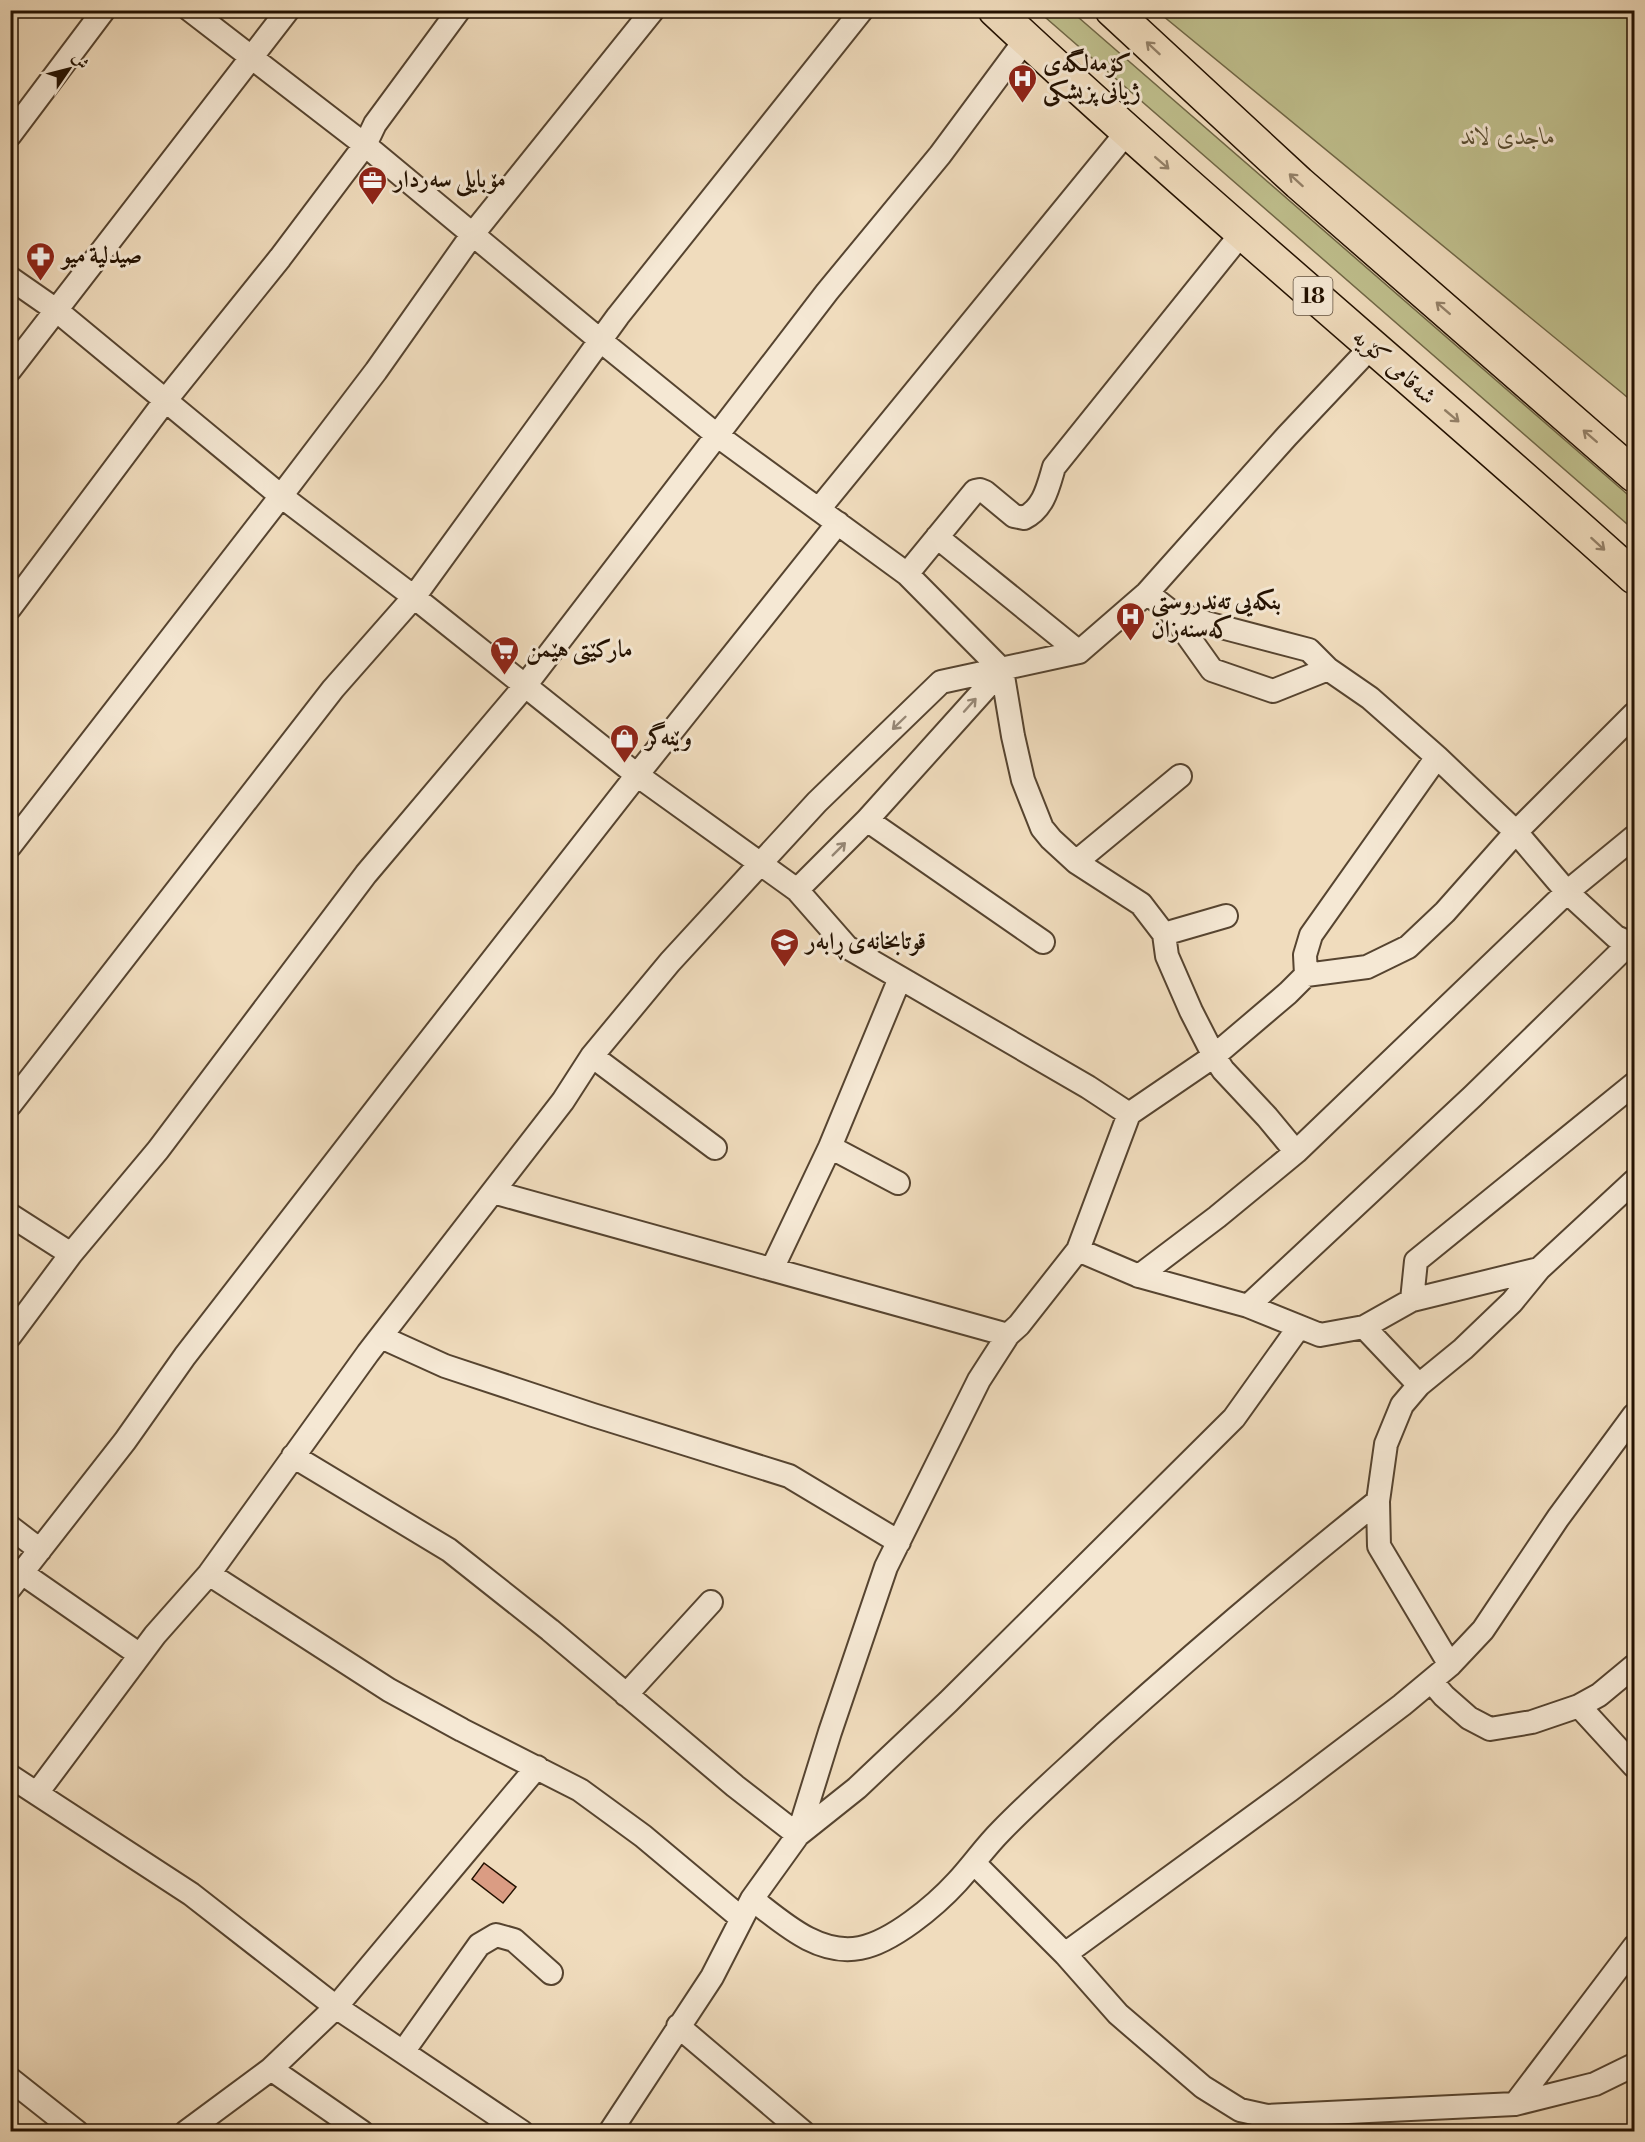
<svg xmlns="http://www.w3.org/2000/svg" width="1645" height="2142" viewBox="0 0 1645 2142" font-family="'Libre Bodoni',Amiri,serif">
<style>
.green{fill:#bfbf8d;stroke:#716847;stroke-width:1.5}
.building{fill:#da9c83;stroke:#231101;stroke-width:1.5}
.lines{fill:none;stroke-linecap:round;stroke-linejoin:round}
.minor-casing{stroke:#564430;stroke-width:26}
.trunk-casing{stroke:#231101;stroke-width:36}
.minor{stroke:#f5e8d4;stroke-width:22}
.trunk{stroke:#f0dcbd;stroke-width:33}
.oneway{stroke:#948168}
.oneway2{stroke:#968775}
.labels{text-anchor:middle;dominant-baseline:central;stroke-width:6;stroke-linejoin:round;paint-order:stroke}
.shield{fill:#f5e8d4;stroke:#625240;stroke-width:1.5}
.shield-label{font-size:22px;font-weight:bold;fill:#231101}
.poi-label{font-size:24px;font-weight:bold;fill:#231101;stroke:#f5e8d4;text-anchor:start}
.park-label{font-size:24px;font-style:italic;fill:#5a4e32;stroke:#f5e8d4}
.street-label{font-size:24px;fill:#231101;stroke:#f5e8d4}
</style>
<rect width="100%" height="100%" fill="#f0dcbd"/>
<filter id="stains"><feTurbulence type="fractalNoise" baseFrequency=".00333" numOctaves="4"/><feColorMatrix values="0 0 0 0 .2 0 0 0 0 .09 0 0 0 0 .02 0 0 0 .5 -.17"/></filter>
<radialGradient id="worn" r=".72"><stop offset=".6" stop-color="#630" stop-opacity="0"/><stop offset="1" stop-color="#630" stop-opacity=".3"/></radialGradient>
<!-- green -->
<path class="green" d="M1038 11H1071L1634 500V530Z
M1157 11H1634V403L1621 392Z"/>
<!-- building -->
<path class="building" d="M484 1863 516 1887 503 1903 472 1879Z"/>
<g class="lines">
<defs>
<path id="minor" d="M190 10 365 145 601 341 718 436 907 574 1002 670 1013 736 1023 780 1042 828 1051 839 1076 862 1141 904 1164 934 1226 916
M10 135 104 10
M10 278 56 310 281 496 414 597 637 775 797 890 847 947 1088 1087 1129 1114
M10 370 288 10
M819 509 1127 132
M937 537 1079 652
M907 574 975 491 980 490 985 492 1014 516 1024 518C1044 508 1048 487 1054 467L1242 233
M10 608 165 401 280 258 365 145 375 124 459 10
M1170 611 1212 670 1273 691 1328 669
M1437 757 1516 832 1567 892 1616 937 1634 945
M867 820 1043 942
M10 846 281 496 376 371 472 235 653 10
M1076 862 1180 776
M797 890 867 820 1002 670
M1164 934 1167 956 1191 1011 1214 1056 1223 1070 1267 1117 1296 1152
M1306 975 1367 967 1408 947 1445 912 1516 832 1634 714
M592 1056 715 1148
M10 1105 333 689 414 597 618 316 862 10
M830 1147 898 1183
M493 1192 1008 1335
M10 1215 71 1254
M1078 1250 1139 1276 1248 1306 1320 1335 1364 1327 1412 1300 1539 1269 1634 1181
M772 1269 830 1147 900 978
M1139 1276 1217 1217 1296 1152 1567 892 1634 837
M1412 1300 1416 1261 1634 1084
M1248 1306 1473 1096 1634 939
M1364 1327 1419 1385
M10 1336 71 1254 158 1150 366 874 524 687 827 292 940 155 1026 39
M381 1337 445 1366 593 1415 789 1476 899 1542
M293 1456 449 1550 550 1630 735 1786 798 1835 857 1788 948 1702 1234 1418 1299 1327
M10 1527 40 1550
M22 1573 140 1655
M209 1574 389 1690 462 1730 580 1790 643 1836 741 1918
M10 1588 125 1441 185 1356 397 1082 637 775 838 523
M1450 1665 1379 1546 1378 1501 1386 1444 1402 1405 1419 1385 1463 1349 1512 1302 1539 1269
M1431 1681 1444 1696 1469 1718 1490 1729 1532 1722 1579 1706 1599 1695 1634 1666
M626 1695 711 1602
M1579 1706 1634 1766
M10 1776 191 1894 336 2007 522 2132
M37 1793 155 1635 209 1574 368 1353 563 1101 592 1056 670 962 817 802 941 682 1079 652 1147 593 1287 436 1371 347
M974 1863 1065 1954 1118 2014 1203 2087 1240 2110 1267 2116 1515 2104 1595 2084 1634 2065
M752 1899C782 1922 818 1956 860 1948 892 1942 935 1906 957 1882 972 1866 985 1847 1001 1831 1034 1797 1070 1766 1104 1734 1193 1654 1284 1576 1378 1501
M1065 1954 1290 1790 1402 1705 1450 1665 1483 1630 1558 1518 1634 1415
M678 2026 803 2132
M403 2052 479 1945 496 1935 514 1940 551 1973
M271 2069 362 2132
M10 2079 77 2132
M1515 2104 1634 1947
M186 2132 271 2069 336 2007 537 1767
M610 2132 712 1977 752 1899 798 1835 830 1732 886 1567 979 1380 1008 1335 1019 1325 1078 1250 1129 1114 1214 1056 1288 993 1306 975 1305 955 1311 935 1437 757 1370 698 1328 669 1309 650 1206 623 1170 611 1147 593"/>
<path id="trunk" d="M995 10C1203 205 1423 386 1634 577
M1112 10 1299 183 1634 475"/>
</defs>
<!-- minor casing -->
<use href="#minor" class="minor-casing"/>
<!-- trunk casing -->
<use href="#trunk" class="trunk-casing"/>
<!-- minor -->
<use href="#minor" class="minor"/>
<!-- trunk -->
<use href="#trunk" class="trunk"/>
</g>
<!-- one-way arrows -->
<defs><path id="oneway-shaft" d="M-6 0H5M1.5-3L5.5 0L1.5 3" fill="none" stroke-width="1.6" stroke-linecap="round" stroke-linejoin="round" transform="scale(1.5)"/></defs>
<g class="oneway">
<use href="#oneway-shaft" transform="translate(1153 48) rotate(-137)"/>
<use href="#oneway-shaft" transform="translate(1162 163) rotate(41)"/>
<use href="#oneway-shaft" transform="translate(1296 180) rotate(-138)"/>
<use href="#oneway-shaft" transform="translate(1443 308) rotate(-139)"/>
<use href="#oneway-shaft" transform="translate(1452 416) rotate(40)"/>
<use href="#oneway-shaft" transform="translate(1590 436) rotate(-139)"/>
<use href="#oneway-shaft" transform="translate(1598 544) rotate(42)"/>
</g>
<g class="oneway2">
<use href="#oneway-shaft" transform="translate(970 705) rotate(-48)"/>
<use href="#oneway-shaft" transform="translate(899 723) rotate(136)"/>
<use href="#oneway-shaft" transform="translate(839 849) rotate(-45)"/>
</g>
<!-- icons -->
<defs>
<symbol id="hospital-pin" viewBox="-11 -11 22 30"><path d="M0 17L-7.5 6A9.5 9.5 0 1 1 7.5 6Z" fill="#8f2418" stroke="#f5e8d4"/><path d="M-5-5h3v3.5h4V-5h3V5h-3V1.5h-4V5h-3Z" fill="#fff"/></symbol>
<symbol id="office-pin" viewBox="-11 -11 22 30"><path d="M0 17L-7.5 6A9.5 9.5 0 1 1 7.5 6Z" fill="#8f2418" stroke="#f5e8d4"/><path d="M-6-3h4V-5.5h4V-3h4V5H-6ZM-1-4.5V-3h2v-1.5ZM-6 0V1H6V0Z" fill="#fff"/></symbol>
<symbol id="pharmacy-pin" viewBox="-11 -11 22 30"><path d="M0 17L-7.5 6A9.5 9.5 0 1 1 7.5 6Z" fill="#8f2418" stroke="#f5e8d4"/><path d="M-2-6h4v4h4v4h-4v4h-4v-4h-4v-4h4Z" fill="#fff"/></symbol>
<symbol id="supermarket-pin" viewBox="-11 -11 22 30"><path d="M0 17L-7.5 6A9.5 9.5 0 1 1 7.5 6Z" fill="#8f2418" stroke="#f5e8d4"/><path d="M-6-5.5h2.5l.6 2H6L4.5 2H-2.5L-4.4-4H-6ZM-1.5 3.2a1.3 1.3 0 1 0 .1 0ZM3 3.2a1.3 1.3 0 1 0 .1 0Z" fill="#fff"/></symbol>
<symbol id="shop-pin" viewBox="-11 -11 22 30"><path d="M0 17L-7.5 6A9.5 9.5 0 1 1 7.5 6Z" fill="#8f2418" stroke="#f5e8d4"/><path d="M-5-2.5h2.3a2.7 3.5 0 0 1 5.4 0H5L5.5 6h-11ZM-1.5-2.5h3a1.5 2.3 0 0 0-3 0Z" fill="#fff"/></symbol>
<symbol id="school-pin" viewBox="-11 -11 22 30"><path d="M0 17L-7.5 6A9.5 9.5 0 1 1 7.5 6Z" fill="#8f2418" stroke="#f5e8d4"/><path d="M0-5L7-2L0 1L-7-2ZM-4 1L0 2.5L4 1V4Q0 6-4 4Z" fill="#fff"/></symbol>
</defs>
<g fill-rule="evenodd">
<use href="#hospital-pin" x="1006" y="62" width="33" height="45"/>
<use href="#office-pin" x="356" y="164" width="33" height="45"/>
<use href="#pharmacy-pin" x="24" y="240" width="33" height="45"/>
<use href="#hospital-pin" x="1114" y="600" width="33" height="45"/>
<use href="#supermarket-pin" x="488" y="634" width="33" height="45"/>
<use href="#shop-pin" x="608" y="722" width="33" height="45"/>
<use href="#school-pin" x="768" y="926" width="33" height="45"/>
</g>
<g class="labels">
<!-- shield labels -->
<rect class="shield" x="1293.5" y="277" width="39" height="38" rx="4.5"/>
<g class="shield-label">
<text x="1313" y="296">18</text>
</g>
<!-- poi labels -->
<g class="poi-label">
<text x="1043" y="64">کۆمەلگەی<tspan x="1043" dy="28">ژیانی پزیشکی</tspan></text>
<text x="394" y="180">مۆبایلی سەردار</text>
<text x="62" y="256">صيدلية ميو</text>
<text x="1151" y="602">بنکەیی تەندروستی<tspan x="1151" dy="28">کەسنەزان</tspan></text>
<text x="526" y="650">مارکێتی هێمن</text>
<text x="646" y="738">وێنەگر</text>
<text x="806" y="942">قوتابخانەی ڕابەر</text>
</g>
<!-- park labels -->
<g class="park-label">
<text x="1508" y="137">ماجدی لاند</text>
</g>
<!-- street labels -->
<g class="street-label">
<text transform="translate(1394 367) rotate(41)">شەقامی کۆیە</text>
</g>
</g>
<!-- margin -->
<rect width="1645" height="2142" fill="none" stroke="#f0dcbd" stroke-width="36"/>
<rect x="12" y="12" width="1621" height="2118" fill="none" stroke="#231101" stroke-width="3"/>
<rect x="18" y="18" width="1609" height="2106" fill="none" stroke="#231101" stroke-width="1.5"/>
<!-- north arrow -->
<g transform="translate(69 69) rotate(55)" stroke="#f5e8d4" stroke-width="4.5" paint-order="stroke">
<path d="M0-4.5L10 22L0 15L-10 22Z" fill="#231101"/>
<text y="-9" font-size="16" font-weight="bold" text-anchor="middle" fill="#231101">ش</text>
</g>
<rect width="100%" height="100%" filter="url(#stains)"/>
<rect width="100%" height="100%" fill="url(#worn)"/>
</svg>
